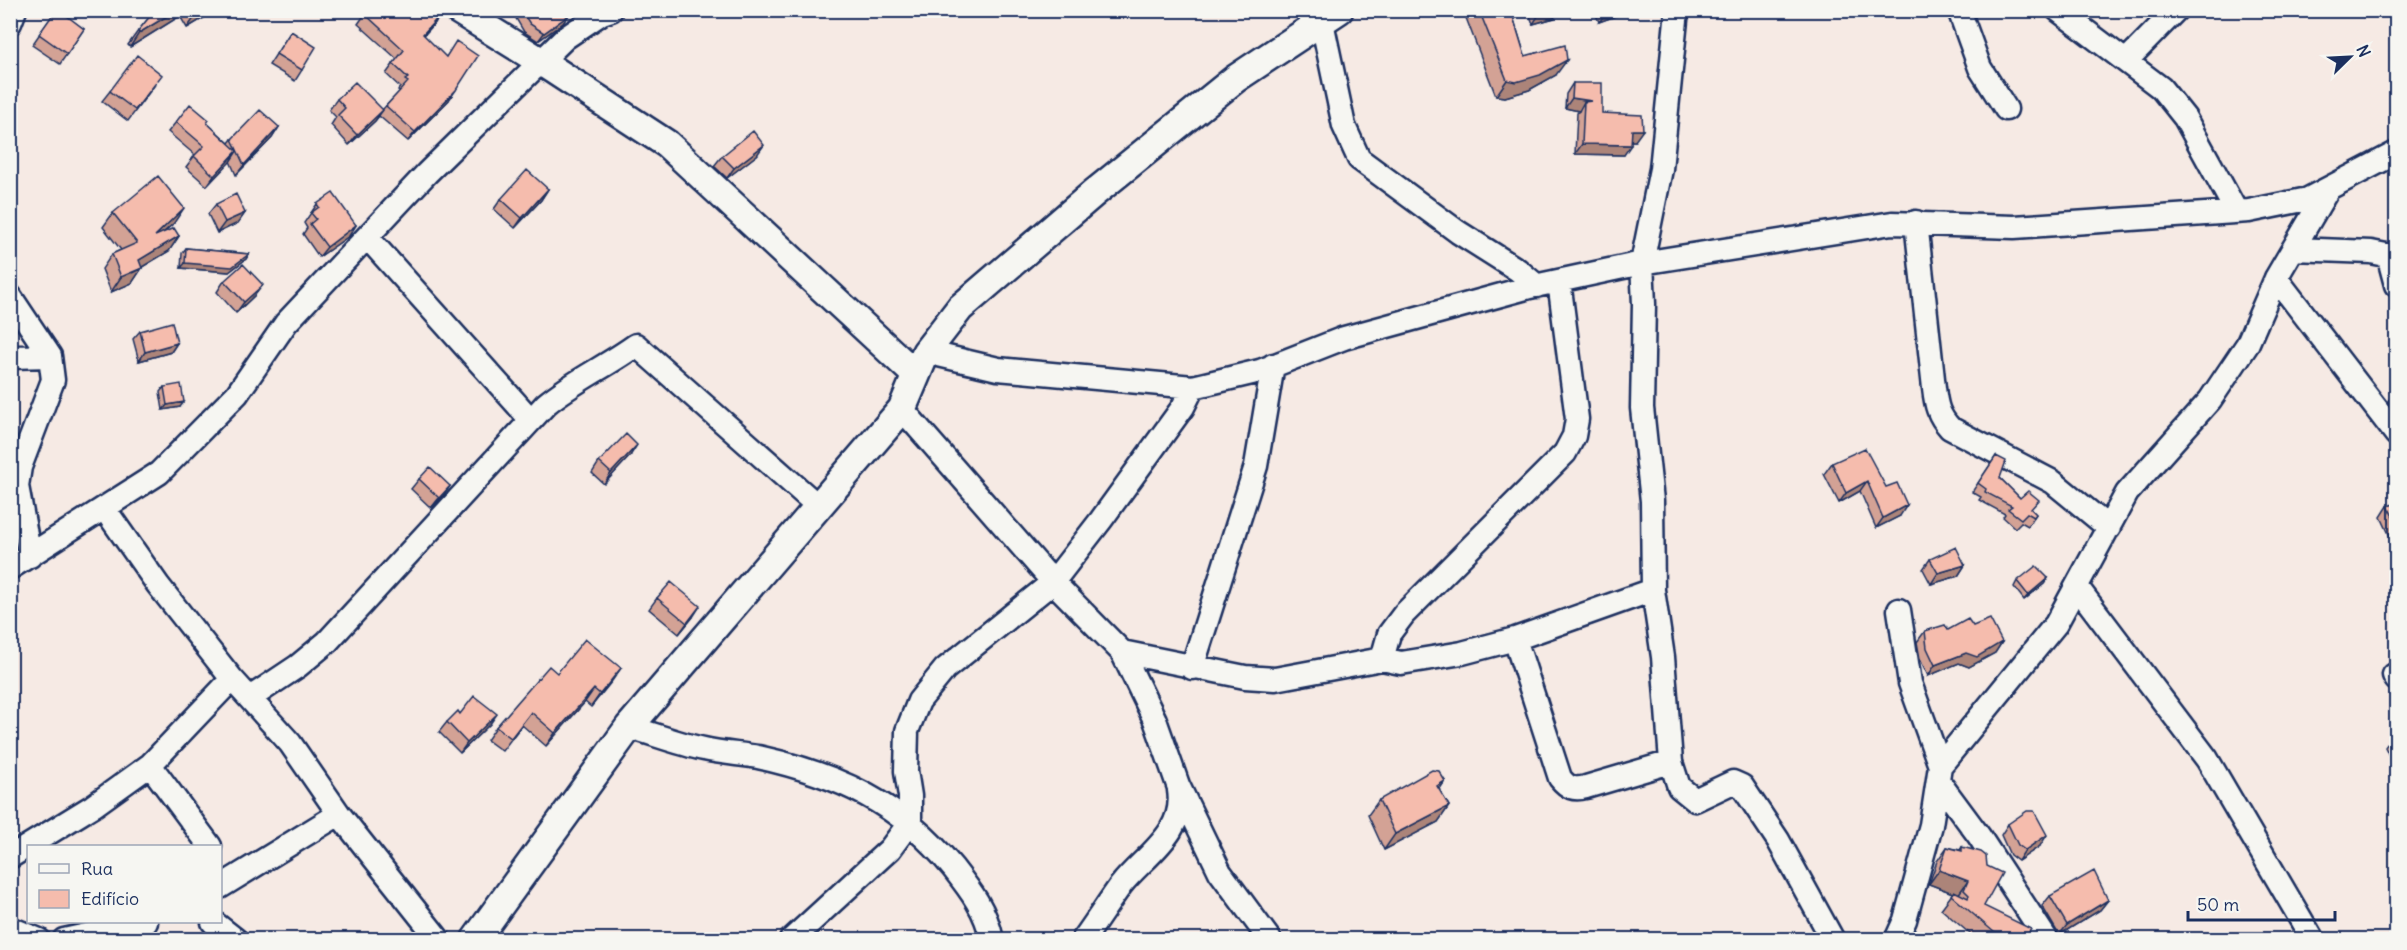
<svg xmlns="http://www.w3.org/2000/svg" width="2407" height="950" viewBox="0 0 2407 950" font-family="Delius,sans-serif">
<style>
.lines{fill:none;stroke-linecap:round;stroke-linejoin:round}
.minor-casing{stroke:#1b2f5e;stroke-width:27}
.tertiary-casing{stroke:#1b2f5e;stroke-width:32}
.minor{stroke:#f6f6f2;stroke-width:22}
.tertiary{stroke:#f6f6f2;stroke-width:27}
.wall{fill:#d3a295;stroke:#1b2f5e;stroke-width:1.5}
.shaded-wall{fill:#ac8479;stroke:#1b2f5e;stroke-width:1.5}
.building{fill:#f5bcad;stroke:#1b2f5e;stroke-width:1.5}
</style>
<rect width="100%" height="100%" fill="#f6eae4"/>
<filter id="ink" filterUnits="userSpaceOnUse"><feTurbulence type="fractalNoise" baseFrequency=".0167" numOctaves="2"/><feDisplacementMap in="SourceGraphic" scale="12" xChannelSelector="R" yChannelSelector="G"/><feConvolveMatrix kernelMatrix="1 2 1 2 8 2 1 2 1" color-interpolation-filters="sRGB"/></filter>
<g filter="url(#ink)">
<g class="lines">
<defs>
<path id="minor" d="M1677 10 1661 169 1642 263 1644 304 1642 408 1652 501 1653 590 1663 657 1671 762 1679 787 1695 800 1733 782 1742 786 1778 840 1833 940
M1959 10 1980 68 2006 109
M2058 10 2161 88 2185 118 2236 211
M1322 22 1344 126 1359 159 1458 232 1518 270 1537 286
M10 23 15 10
M2126 61 2176 10
M1916 222 1934 388C1936 405 1938 415 1950 428L2053 482 2109 528
M367 237 531 420
M2293 249 2371 252 2396 257
M2388 255 2396 285
M2276 278 2396 434
M10 296 50 356 53 380 20 467 17 486 30 556
M926 352 998 369 1193 387 1260 371 1344 338 1530 287 1642 263 1892 223 2014 227 2249 211 2308 199 2396 153
M10 357 50 356
M902 409 1053 582 1122 652 1155 720 1178 785 1220 872 1270 940
M104 508 158 585 232 679 290 743 339 814 439 940
M10 568 159 473 237 394 286 323 427 173 565 38 602 13 611 10
M2077 587 2207 759 2313 940
M1515 639 1560 778C1568 788 1574 790 1586 787L1671 762
M1122 652 1245 677 1275 679 1382 659 1401 663 1462 653 1515 639 1653 590
M1382 659 1389 634 1404 614 1565 453 1574 436 1577 419 1559 281
M1192 668 1256 466 1273 365
M2394 675 2396 679
M250 698 298 666 327 642 546 404C574 381 607 366 636 345L819 507
M629 727C654 734 679 744 704 749 722 753 740 754 758 757 839 775 900 803 953 868 971 891 986 910 992 940
M150 765 210 846
M1940 766 2056 624 2127 493 2210 400 2247 345 2276 278 2327 191
M1939 782 1979 836 2047 940
M10 857 93 806 150 765 232 679
M220 887 339 814
M213 922 236 940
M10 928 39 940
M64 940 146 922
M791 940 890 849 910 822V796L906 771 907 731 919 701 945 669 1053 582 1101 520 1183 407 1193 387
M1083 940C1096 922 1108 903 1121 885 1145 855 1186 833 1179 790
M1896 940 1905 920 1931 825 1940 766 1910 683 1899 610"/>
<path id="tertiary" d="M458 10 540 61 667 144 916 375
M475 940 629 727 902 409 926 352 960 308 1094 193 1235 79 1339 10"/>
</defs>
<!-- minor casing -->
<use href="#minor" class="minor-casing"/>
<!-- tertiary casing -->
<use href="#tertiary" class="tertiary-casing"/>
<!-- minor -->
<use href="#minor" class="minor"/>
<!-- tertiary -->
<use href="#tertiary" class="tertiary"/>
</g>
<!-- wall -->
<path class="wall" d="M56 10 84 29 60 64 32 45Z
M155 10H217L187 28 180 16 130 47 128 45 138 31Z
M511 10H567L563 23 538 41 524 32Z
M1463 10H1511L1525 56 1556 75 1529 90 1505 97 1496 96Z
M1528 10H1559L1554 18 1533 24Z
M1594 10H1632L1599 22Z
M365 14 414 15 435 23 424 35 449 100 408 141 379 116 375 121 349 145 331 125 336 117 329 110 337 99 382 110 400 91 398 90 400 87 386 74 397 59 358 24Z
M291 31 302 70 295 81 269 65Z
M1573 83 1602 113 1635 141H1631L1624 155 1575 154 1577 113 1579 111 1565 108 1566 94Z
M154 86 128 121 102 101 110 91Z
M176 122 207 123 229 143 232 139 279 127 272 138 236 175 230 161 207 186 186 167 195 155 168 132Z
M757 155 727 178 714 166 722 156Z
M548 189 541 200 515 228 494 209 501 199Z
M216 204 245 213 238 223 217 233 208 214Z
M317 204 356 225 349 236 319 257 303 234 307 228 304 223Z
M113 213 174 223 163 232 179 236 169 251 142 267V268L132 283 111 292 102 269 112 254 121 250 103 227Z
M186 248 249 254 246 259 229 272 181 268 182 253Z
M224 281 255 295 236 313 217 292Z
M140 331 177 343 171 352 139 361 133 339Z
M164 387 180 407 163 410 160 392Z
M2397 389V412L2388 401Z
M630 456 604 484 592 473 599 462Z
M1996 456 2000 478 2036 514 2028 526 2021 522 2015 528 2003 517 2005 514 1979 500 1981 497 1972 492Z
M1832 463 1886 487 1900 516 1876 528 1860 491 1839 503 1824 474Z
M419 479 450 486 443 496 431 508 411 489Z
M2397 503V551L2381 517 2388 506Z
M1930 559 1965 565 1958 576 1931 584 1923 569Z
M2048 578 2044 584 2024 600 2014 587 2017 581Z
M657 598 693 617 679 634 649 609Z
M1973 626 2002 642 1995 653 1969 667 1959 663 1928 676 1920 659 1917 642 1925 631 1948 630Z
M2397 632V641L2394 636Z
M621 668 591 707 585 702 546 746 522 725 502 751 487 740 496 727 557 673Z
M447 722 490 724 460 753 439 732Z
M2397 734V772L2385 747 2392 737Z
M1445 781 1439 790 1449 806 1438 822 1384 850 1368 815 1379 800Z
M2008 824 2040 846 2018 861 2010 855 2001 835Z
M1947 847 1960 850 1962 847 1984 906 2025 939H1976L1941 909 1953 893 1929 884 1937 861Z
M2050 896 2108 900 2100 910 2059 935 2042 906Z"/>
<!-- shaded-wall -->
<path class="shaded-wall" d="M177 10H184L180 16 130 47 139 33Z
M203 10H217L187 28 197 14Z
M1549 10H1559L1554 18 1533 24 1540 13Z
M1610 10H1632L1599 22 1607 12Z
M442 13 435 23 416 44 423 34Z
M569 15 563 23 538 41 544 33Z
M1567 60 1556 75 1529 90 1505 97 1496 96 1507 80Z
M456 90 449 100 408 141 415 132Z
M1572 98 1592 101 1584 102 1579 111 1565 108Z
M383 110 375 121 349 145 357 135Z
M279 127 272 138 236 175 244 165Z
M1632 130H1643L1635 141H1624Z
M1582 144 1631 145 1624 155 1575 154Z
M764 145 757 155 727 178 734 168Z
M237 151 230 162 207 186 214 176Z
M548 189 541 200 515 228 522 218Z
M184 208 174 223 144 250 155 236Z
M245 213 238 223 217 233 225 222Z
M356 225 349 236 319 257 327 247Z
M179 236 169 251 132 273 142 268 132 283 111 292 121 277 139 260Z
M249 254 246 259 229 272 181 268 185 263Z
M263 285 255 295 236 313 244 302Z
M177 343 171 352 139 361 145 352Z
M184 402 180 407 163 410 167 405Z
M637 445 630 456 604 484 611 473Z
M1867 481 1860 491 1839 503 1846 493Z
M450 486 443 496 431 508 439 498Z
M1907 505 1900 516 1876 528 1883 518Z
M1965 565 1958 576 1931 584 1938 573Z
M2048 578 2044 584 2024 600 2028 595Z
M700 606 693 617 679 634 687 623Z
M2002 642 1995 653 1969 667 1959 663 1928 676 1935 665 1966 653Z
M621 668 612 681 591 707 600 694Z
M594 689 585 702 546 746 555 733Z
M497 714 490 724 460 753 467 743Z
M1445 781 1434 797 1437 786Z
M1449 806 1438 822 1384 850 1395 834Z
M2047 835 2040 846 2018 861 2025 850Z
M1939 870 1968 881 1958 895 1929 884Z
M2108 900 2100 910 2059 935 2067 925Z"/>
<!-- building -->
<path class="building" d="M56 10H59L84 29 67 54 39 34Z
M155 10H177L139 33 138 31Z
M195 10H203L197 14Z
M367 10H409L414 15 418 10H439L442 13 423 34 446 57 456 41 478 56 456 90 415 132 386 106 408 82 405 80 408 78 393 64 404 50 365 14Z
M521 10H567L569 15 544 33 530 24Z
M1479 10H1511L1525 56 1565 45 1567 60 1540 75 1516 82 1507 80Z
M1539 10H1549L1540 13Z
M291 31 316 47 302 70 276 54Z
M137 55 162 75 135 110 110 91Z
M355 82 383 110 357 135 338 115 345 108 337 99Z
M1573 83H1602V113L1642 115 1643 130H1632L1631 145 1582 144 1584 102 1592 101 1572 98Z
M190 104 209 120 207 123 237 151 214 176 194 156 204 146 176 122Z
M260 110 279 127 244 165 232 139Z
M753 131 764 145 734 168 722 156Z
M527 170 548 189 522 218 501 199Z
M158 176 184 208 155 236 174 228 179 236 139 260 142 268 121 277 112 254 137 243 113 213Z
M333 193 356 225 327 247 310 224 316 219 311 213 319 207 317 204Z
M236 194 245 213 225 222 216 204Z
M186 248 249 254 232 267 185 263Z
M243 264 263 285 244 302 224 281Z
M172 322 177 343 145 352 140 331Z
M181 384 184 402 167 405 164 387Z
M626 434 637 445 611 473 599 462Z
M1865 448 1886 487 1897 483 1907 505 1883 518 1867 481 1846 493 1832 463Z
M1996 456 2006 461 2000 478 2020 498 2028 491 2039 500 2031 509 2036 514 2034 517 2027 513 2021 519 2008 509 2012 506 1985 492 1986 489 1978 483Z
M430 467 450 486 439 498 419 479Z
M2397 503V525L2388 506Z
M1956 547 1965 565 1938 573 1930 559Z
M2036 566 2048 578 2028 595 2017 581Z
M671 582 700 606 687 623 657 598Z
M1968 619 1973 626 1990 619 2002 642 1977 657 1966 653 1935 665 1927 648 1925 631 1945 625 1948 630Z
M585 639 621 668 600 694 594 689 555 733 531 712 511 738 496 727 549 666 557 673Z
M474 696 497 714 467 743 447 722 458 711 460 714Z
M2397 734V746L2392 737Z
M1432 770 1439 771 1445 781 1437 786 1449 806 1395 834 1379 800Z
M2027 811H2034L2047 835 2025 850 2018 845 2008 824Z
M1947 847 1962 851V847L1981 852 1986 856 1987 866 2002 873 1984 906 2031 929 2025 939H1995V933L1951 895 1954 891 1968 898 1969 895 1964 890 1968 881 1939 870Z
M2094 871 2108 900 2067 925 2050 896Z"/>
</g>
<!-- margin -->
<rect width="2407" height="950" fill="none" stroke="#f6f6f2" stroke-width="36"/>
<rect x="18" y="18" width="2371" height="914" fill="none" stroke="#1b2f5e" stroke-width="2" filter="url(#ink)"/>
<!-- legend -->
<rect x="27" y="845" width="195" height="78" fill="#f6f6f2" stroke="#9ea6b7" stroke-width="1.5"/>
<rect x="39" y="864" width="30" height="9" fill="#f6f6f2" stroke="#9ea6b7" stroke-width="1.5"/>
<text x="81" y="875" font-size="18" fill="#1b2f5e">Rua</text>
<rect x="39" y="890" width="30" height="18" fill="#f5bcad" stroke="#9ea6b7" stroke-width="1.5"/>
<text x="81" y="905" font-size="18" fill="#1b2f5e">Edifício</text>
<!-- north arrow -->
<g transform="translate(2350 57) rotate(66)" stroke="#f6f6f2" stroke-width="4.5" paint-order="stroke">
<path d="M0-4.5L10 22L0 15L-10 22Z" fill="#1b2f5e"/>
<text y="-9" font-size="16" font-weight="bold" text-anchor="middle" fill="#1b2f5e">N</text>
</g>
<!-- scale -->
<path d="M2188 911v9h147v-9" fill="none" stroke="#1b2f5e" stroke-width="3"/>
<text x="2197" y="911" font-size="18" fill="#1b2f5e" stroke="#f6f6f2" stroke-width="4.5" paint-order="stroke">50 m</text>
</svg>
